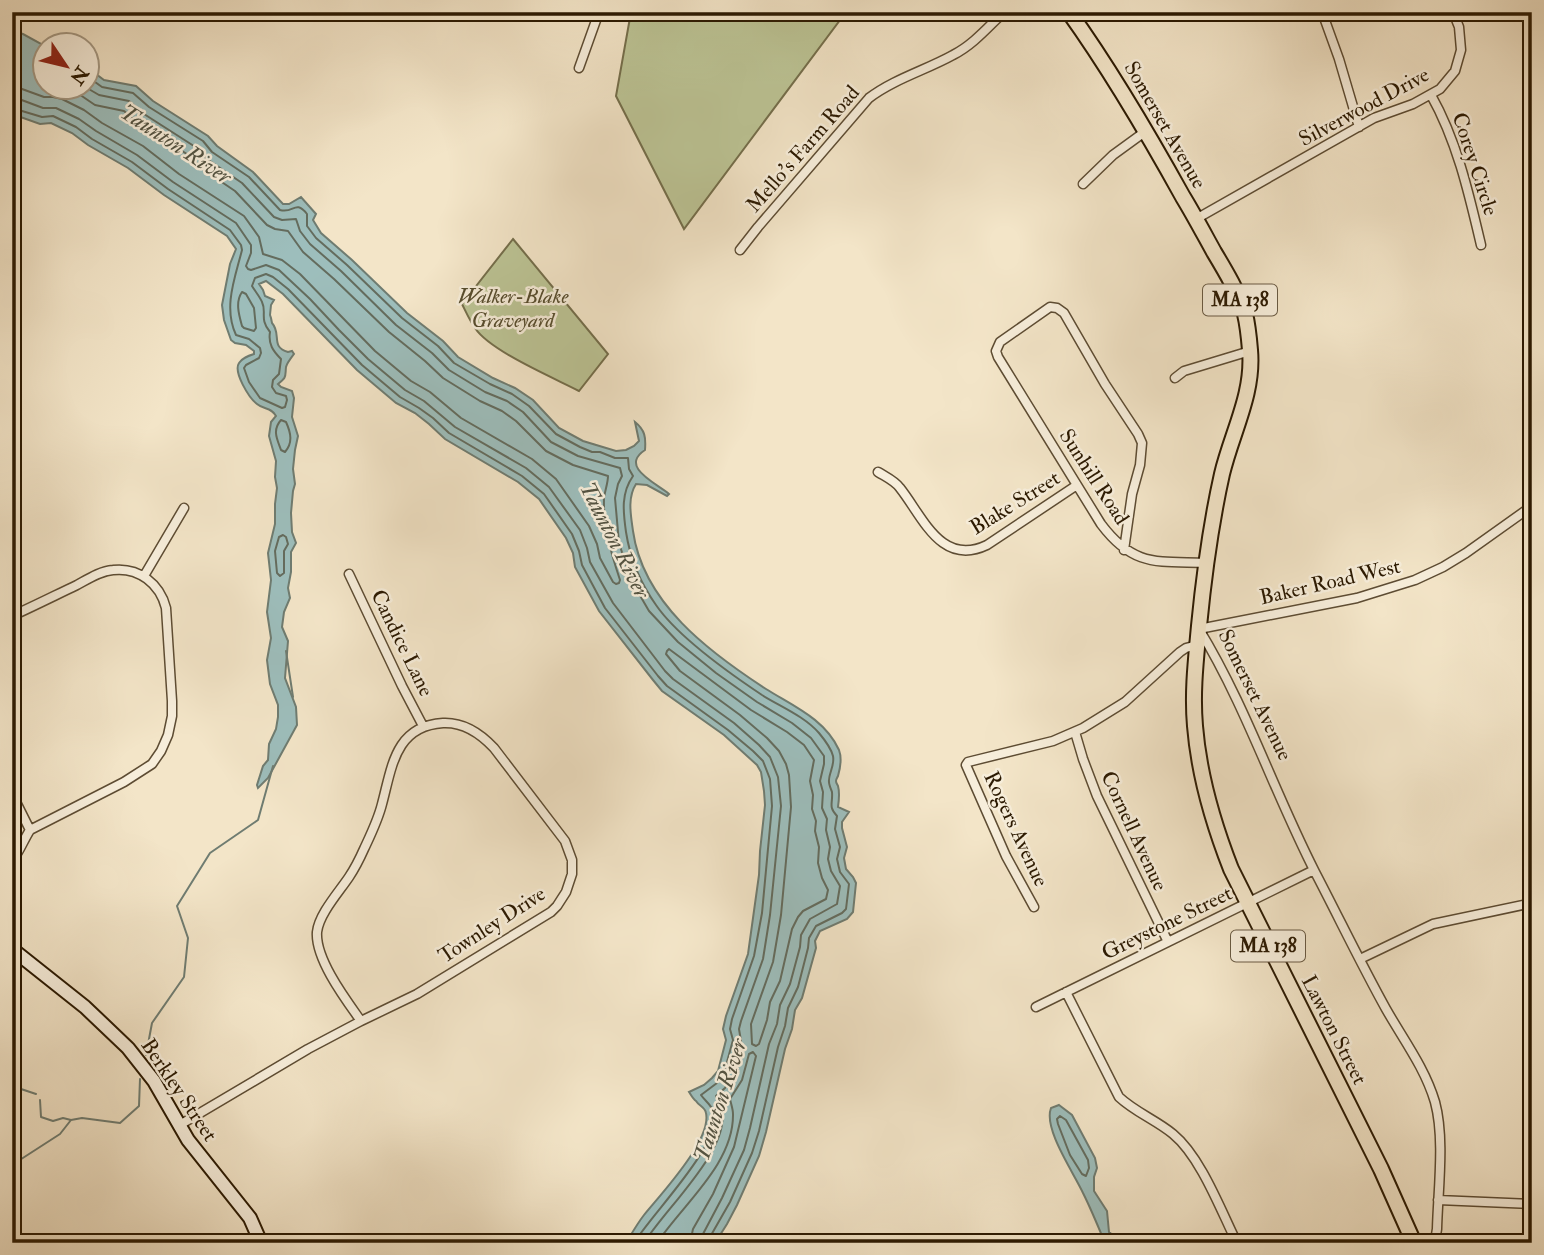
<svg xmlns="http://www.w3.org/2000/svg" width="1544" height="1255" viewBox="0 0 1544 1255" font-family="'IM FELL Double Pica',serif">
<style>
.green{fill:#bcc495;stroke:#746e4b;stroke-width:2}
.water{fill:#9dbebc;stroke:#6f7c71;stroke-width:2}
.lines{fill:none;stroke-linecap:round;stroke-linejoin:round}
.shore{stroke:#646c5e;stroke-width:2}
.stream{stroke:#6f7c71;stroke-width:2}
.street-casing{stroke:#5d4c33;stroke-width:11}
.secondary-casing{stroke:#2b1901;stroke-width:16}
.primary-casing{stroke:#2b1901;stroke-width:18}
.street{stroke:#f7eedb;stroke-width:8}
.secondary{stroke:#f7eedb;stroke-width:12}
.primary{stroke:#f3e5c8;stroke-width:14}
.labels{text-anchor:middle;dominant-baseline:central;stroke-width:5;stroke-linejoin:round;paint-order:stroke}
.shield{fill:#f7eedb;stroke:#685942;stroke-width:2}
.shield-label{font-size:19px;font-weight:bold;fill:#2b1901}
.street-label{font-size:21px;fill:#2b1901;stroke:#f7eedb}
.park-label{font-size:21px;font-style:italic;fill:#564c2d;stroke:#f7eedb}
.water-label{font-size:23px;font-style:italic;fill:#535342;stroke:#f7eedb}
</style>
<rect width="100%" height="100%" fill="#f3e5c8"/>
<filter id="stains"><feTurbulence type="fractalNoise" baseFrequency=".00286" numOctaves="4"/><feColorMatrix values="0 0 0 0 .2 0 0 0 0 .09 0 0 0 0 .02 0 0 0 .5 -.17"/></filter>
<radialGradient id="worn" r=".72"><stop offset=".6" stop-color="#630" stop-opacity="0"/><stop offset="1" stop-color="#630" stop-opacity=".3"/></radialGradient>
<!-- green -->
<path class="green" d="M631 12H846L684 229 616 96Z
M513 239 608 354 579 391C554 378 490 351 475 328 470 321 466 312 462 304Z"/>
<!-- water -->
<path class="water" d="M12 31 23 34 45 46 46 88H88V68L104 80 136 86 153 101 208 136 217 146 253 172 283 204H289L301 197 316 214 313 220 321 233 352 260 407 313 443 341 458 357 493 378 515 388 533 400 559 428 583 441 616 451 626 450 634 446 639 441 635 422C645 430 646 437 645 450 619 467 656 483 669 494L667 496 647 485 636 484C627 498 631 516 633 531 643 603 709 652 766 689 793 706 825 719 839 750 842 758 840 769 838 776 837 778 836 779 836 781 836 783 837 784 838 786 840 793 839 800 838 807L849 812 842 822V828L847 847 844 858 846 869 853 877 856 883 853 912 847 919 820 931 815 941 816 948 802 998 795 1010 792 1029 785 1049 766 1132 759 1156 737 1205 727 1224 715 1243H626C632 1233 637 1224 644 1215 660 1195 712 1140 706 1113 705 1107 699 1106 696 1101 693 1099 691 1095 689 1092L704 1085 712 1078 718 1071 726 1040 723 1029 726 1016 748 954 759 875 760 851 765 805 764 791 761 772 757 765 724 735 662 691 653 680 599 611 575 567 573 553 566 538 539 499 518 482 445 439 429 424 415 413 396 403 357 370 283 294 266 281 259 284 263 290 265 296 274 300 271 305 270 315 271 318 272 323C282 334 270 347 288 352L292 351 294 354C291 358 287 363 286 367 285 377 287 377 278 384L281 387 292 391 294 398 292 417 298 436 295 450 293 469 295 484 293 491 291 513 292 532 296 543 291 552V572L288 588 290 598 284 612 282 627 288 641 285 678 296 707 297 725 268 778 258 788 257 785 263 766 268 760 269 744 276 729 278 717V705L270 684 267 660 271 638 267 612 271 580 268 553 275 524V504L277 488 275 477 276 461 269 436 271 422 276 416C271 407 264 410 257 404 249 398 233 372 239 363 242 358 248 356 254 354V351L246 345 235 343 231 340 224 320 222 305 230 264 236 249 227 236 164 195 128 168 88 145 72 133 51 123 40 124 12 114Z
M1059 1105 1072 1115 1095 1158 1097 1168 1094 1177V1191L1107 1211 1109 1232 1123 1243H1105C1098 1226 1091 1209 1083 1193 1074 1173 1043 1129 1051 1108Z"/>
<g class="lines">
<!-- shore -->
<path class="shore" d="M88 77 102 87 133 93 149 107 203 141 212 152 249 177 280 210C294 214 295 199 307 214V226L316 238 347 265 402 318 438 346 454 363 490 384 512 394 529 406 556 434 580 447 592 452H600L615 458H628L629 469 633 476C621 493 623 511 626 532 630 558 641 584 656 605 678 637 729 673 762 695 781 707 804 716 819 733 824 739 831 748 833 756 835 766 828 774 829 782 829 785 831 789 832 792 833 804 828 806 837 816L835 829 840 847 837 859 840 872 849 884 846 909 842 913 816 926 809 938 808 948 798 987 788 1008 785 1026 778 1047 759 1131 752 1153 730 1202 710 1237V1243
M12 88 22 89 44 97H53L62 99 84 110 102 123 143 146 179 174 244 216 259 237 263 254 282 260 300 274 375 351 411 381 430 392 461 418 532 459 556 479 589 526 597 544 600 558 613 582 616 584 619 583 620 580C611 553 603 526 604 498 605 490 608 483 608 476L573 465 546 451 516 421 502 411 480 401 443 378 425 361 389 332 334 279 303 252 288 231 275 229 267 225 235 191 201 168 190 156 138 123 124 111 95 105 70 88
M87 88 99 95 129 101 144 114 197 148 207 159 242 183 274 217 282 220 296 219 300 231 310 244 341 271 396 325 432 353 449 370 485 392 507 401 523 412 551 442 578 456 620 468 622 476 618 484 615 498 619 543 631 580 649 611 678 642 716 673 757 702 792 723 811 738 824 756V764L820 781 823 792 822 808 827 819 826 830 830 847 828 859 831 871 840 886 837 904 810 919 801 935 800 947 790 984 780 1005 777 1024 769 1044 750 1128 744 1150 722 1198 703 1234 701 1243
M12 99H19L43 108H56L79 119 96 131 137 155 173 182 236 223 251 245V253L246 266 248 269 251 270 266 265 279 270 310 299 339 330 368 359 405 390 424 401 455 427 526 468 549 487 580 530 587 548 590 562 613 603 665 671 673 679 734 723 759 745 770 757 778 777 781 806 770 915 763 959 741 1021 739 1029 741 1041 733 1075 725 1088 716 1096C718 1101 721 1106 722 1112 729 1151 664 1210 644 1243
M12 108 42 117 53 116 76 127 92 139 132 162 168 189 230 230 241 245 242 250C235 278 223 307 236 335L249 339 260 348 261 353 259 358 246 365 244 368 249 382 260 398 282 408 285 407 287 400 286 396 276 393 272 387 273 380 279 374 281 359C273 351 268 344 270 332 259 319 267 312 262 302 260 297 255 291 252 286L255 278 266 274 273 277 288 289 362 365 400 397 419 408 433 418 449 433 522 476 544 494 572 534 579 551 582 565 605 608 658 676 667 686 728 730 753 751 763 761 770 779 772 806 762 913 754 956 732 1019 730 1029 733 1040 724 1073 717 1083 701 1095C705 1101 712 1105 714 1113 720 1147 652 1213 634 1243
M242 292 246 294 254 308 256 328 254 331 244 328 242 326C239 315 235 302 242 292Z
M281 420 286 422C291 433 293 443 285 452L281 450C277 439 272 430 281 420Z
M283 535 286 537 288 544 284 551V573L280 576 277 573 275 551 279 537Z
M669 649 751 710 787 732 804 745 814 760 810 781 813 795 812 809 816 821 815 831 819 847 818 863 822 878 828 890 826 899 803 911 798 917 792 929 780 981 770 1002 767 1020 759 1044 756 1046 752 1044 751 1024 773 962 781 915 791 807 789 775 786 764 779 751 767 738 740 715 680 671 666 654 667 651Z
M1060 1116 1066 1120 1088 1160 1089 1168 1086 1176 1082 1174 1070 1155 1058 1124 1057 1119Z
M657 1243C682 1205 734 1164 733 1114 733 1109 731 1104 730 1099L742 1080 749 1054 753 1052 756 1056 734 1147 713 1194 693 1229 690 1243"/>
<!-- stream -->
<path class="stream" d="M226 12 228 18
M286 651 293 697
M146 1055 152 1023 184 977 188 938 177 906 210 853 258 820 273 766
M12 1086 36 1094
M40 1100 41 1117 53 1121 63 1118 71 1120
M12 1165 60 1134 71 1120 82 1118 120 1123 139 1106 140 1079"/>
<defs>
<path id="street" d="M1322 12 1339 59 1359 127
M579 68 599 12
M1431 95C1457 141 1469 194 1481 245
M1083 184 1113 155 1146 131
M1196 219 1374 118 1413 104 1440 89 1455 71 1461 50 1459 27 1453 12
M740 250 758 227 869 98C894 79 926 70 953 55 973 45 988 27 1004 12
M1175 378 1184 371 1250 351
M878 472C886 477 895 481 900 488 923 517 941 567 987 545L1077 485
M1124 550 1132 494 1140 465 1142 443 1138 434 1105 384 1064 313 1057 308 1050 307 1000 342 996 351 998 357 1101 524C1134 568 1158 561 1207 563
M349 574 402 686 423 726
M144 576 184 508
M12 616C34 606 56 595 77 585 88 579 100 571 113 570 139 567 160 584 166 608L172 701V716L168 735 161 751 152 764 124 782 30 830C23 841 20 851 12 861
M1075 732 1083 759 1097 796 1168 942
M12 794 30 830
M12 847 14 844 22 843
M1034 907 1006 856 966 765 968 762 1053 741 1083 728 1125 702 1180 652 1186 648 1197 645
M1360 959 1433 924 1532 903
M1066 992 1119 1097C1135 1112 1156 1120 1173 1134 1201 1157 1221 1211 1237 1243
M1036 1007 1314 870
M178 1126 308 1049 361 1021C346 1000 315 959 317 932 319 914 339 892 349 877 355 868 360 858 364 849 371 834 378 820 382 804 392 767 395 726 443 723 464 722 480 733 494 748L565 841 572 860V874L566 892 557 906 551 912 417 994 361 1021
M1438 1200 1532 1204
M1431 1243 1436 1235 1437 1229C1438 1190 1445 1139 1435 1102 1425 1068 1403 1039 1386 1009 1361 964 1339 918 1315 872 1274 792 1246 706 1199 629L1357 598 1415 580 1443 567 1466 553 1532 506"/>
<path id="secondary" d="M12 949 85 1007 128 1048 154 1081 188 1140 250 1218 261 1243"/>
<path id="primary" d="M1069 12C1112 72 1147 132 1183 197 1194 215 1204 234 1214 252 1226 272 1238 292 1245 314 1248 326 1249 338 1250 350 1254 394 1232 432 1222 474 1211 523 1204 575 1199 626 1196 659 1192 692 1195 726 1199 776 1213 823 1231 869L1381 1169 1414 1243"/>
</defs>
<!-- street casing -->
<use href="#street" class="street-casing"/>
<!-- secondary casing -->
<use href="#secondary" class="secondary-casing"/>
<!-- primary casing -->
<use href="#primary" class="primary-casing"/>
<!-- street -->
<use href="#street" class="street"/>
<!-- secondary -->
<use href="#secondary" class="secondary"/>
<!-- primary -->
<use href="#primary" class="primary"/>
</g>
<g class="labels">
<!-- shield labels -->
<g class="shield">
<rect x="1203" y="284.5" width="74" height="31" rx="5"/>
<rect x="1231" y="930.5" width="74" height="31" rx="5"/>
</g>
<g class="shield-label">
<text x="1240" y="300">MA 138</text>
<text x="1268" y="946">MA 138</text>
</g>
<!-- street labels -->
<g class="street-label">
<text transform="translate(1364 107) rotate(-28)">Silverwood Drive</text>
<text transform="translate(1165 125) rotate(60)">Somerset Avenue</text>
<text transform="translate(803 149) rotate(-49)">Mello's Farm Road</text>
<text transform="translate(1475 164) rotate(72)">Corey Circle</text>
<text transform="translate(1094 477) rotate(57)">Sunhill Road</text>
<text transform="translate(1015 503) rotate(-32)">Blake Street</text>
<text transform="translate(1330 582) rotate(-13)">Baker Road West</text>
<text transform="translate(402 643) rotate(64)">Candice Lane</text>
<text transform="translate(1255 695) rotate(64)">Somerset Avenue</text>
<text transform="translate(1016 829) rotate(65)">Rogers Avenue</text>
<text transform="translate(1134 831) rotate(65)">Cornell Avenue</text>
<text transform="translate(1167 923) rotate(-26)">Greystone Street</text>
<text transform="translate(492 925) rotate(-33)">Townley Drive</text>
<text transform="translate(1334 1030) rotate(63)">Lawton Street</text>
<text transform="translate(179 1090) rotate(56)">Berkley Street</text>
</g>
<!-- park labels -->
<g class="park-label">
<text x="513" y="296">Walker-Blake<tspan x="513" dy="24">Graveyard</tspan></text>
</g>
<!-- water labels -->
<g class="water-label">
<text transform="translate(176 144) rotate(33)">Taunton River</text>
<text transform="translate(615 540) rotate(63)">Taunton River</text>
<text transform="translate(720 1100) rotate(-72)">Taunton River</text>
</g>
</g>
<!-- margin -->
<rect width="1544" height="1255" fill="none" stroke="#f3e5c8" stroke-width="42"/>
<rect x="14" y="14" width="1516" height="1227" fill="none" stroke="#2b1901" stroke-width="3.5"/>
<rect x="21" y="21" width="1502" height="1213" fill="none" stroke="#2b1901" stroke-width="2"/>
<!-- north arrow -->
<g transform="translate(66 66) rotate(125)"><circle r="33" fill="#f7eedb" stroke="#a59984" stroke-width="2"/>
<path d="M0-5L12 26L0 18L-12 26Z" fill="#8f2418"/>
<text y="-10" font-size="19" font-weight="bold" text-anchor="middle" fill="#2b1901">N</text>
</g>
<rect width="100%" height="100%" filter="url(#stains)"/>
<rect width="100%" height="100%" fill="url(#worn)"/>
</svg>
